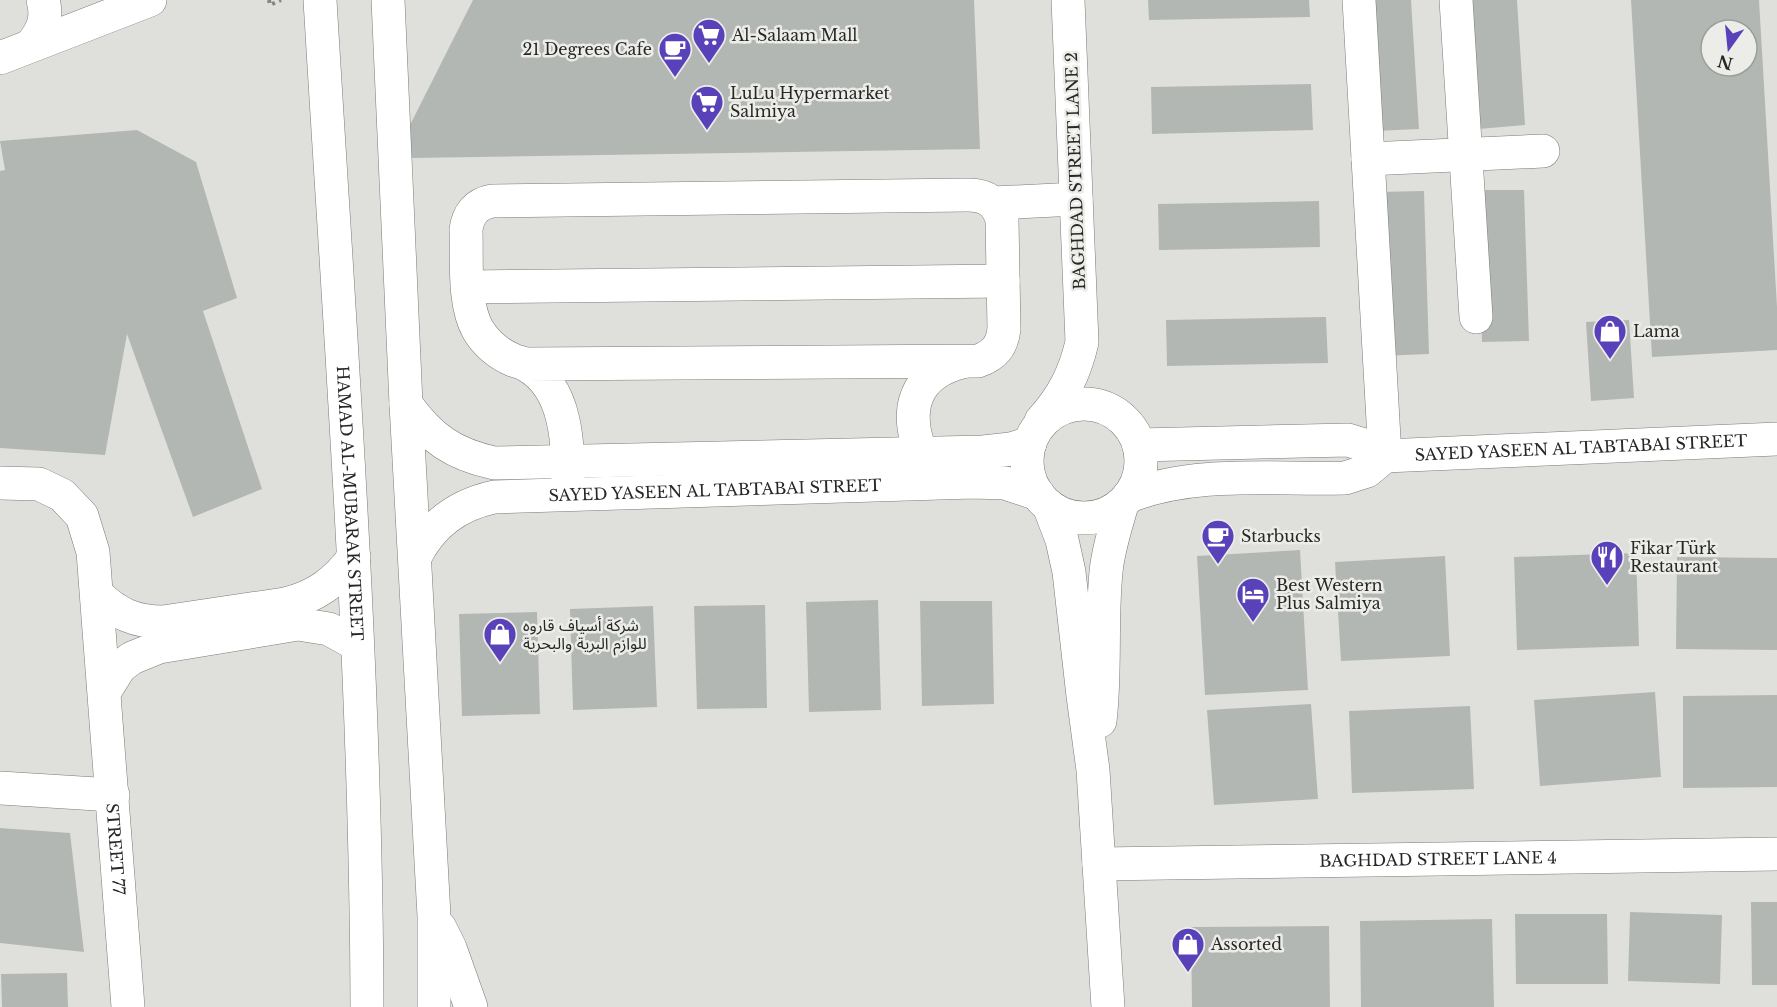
<svg xmlns="http://www.w3.org/2000/svg" width="1777" height="1007" viewBox="0 0 1777 1007" font-family="'Libre Baskerville','Noto Sans Arabic',serif">
<style>
.building{fill:#b3b7b4;fill-rule:evenodd}
.lines{fill:none;stroke-linecap:round;stroke-linejoin:round}
.minor-casing{stroke:#7a7b77;stroke-width:34}
.major-casing{stroke:#7a7b77;stroke-width:34}
.path{stroke:#838481;stroke-width:4;stroke-dasharray:3 4.5;stroke-linecap:butt}
.minor{stroke:#fff;stroke-width:33}
.major{stroke:#fff;stroke-width:33}
.labels{text-anchor:middle;dominant-baseline:central;stroke-width:5;stroke-linejoin:round;paint-order:stroke}
.poi-label{font-size:16px;fill:#272826;stroke:#ecede9;text-anchor:start}
.street-label{font-size:16px;fill:#272826;stroke:#ecede9}
</style>
<rect width="100%" height="100%" fill="#dfe0dc"/>
<!-- building -->
<path class="building" d="M473 0H974L980 149 411 158 409 127Z
M1148 0H1309L1310 17 1149 20Z
M1368 0H1411L1419 129 1375 131Z
M1471 0H1517L1525 125 1479 129Z
M1631 0H1759L1777 307V350L1652 357ZM1711 30H1747V66H1711Z
M1311 84 1313 130 1152 134 1151 87Z
M137 130 196 162 237 298 203 311 262 489 193 517 127 334 105 455 0 448V171L5 170 0 141Z
M1478 190H1524L1529 341 1482 342Z
M1424 191 1429 354 1380 356 1375 192Z
M1319 201 1320 247 1159 250 1158 204Z
M1326 317 1328 363 1167 366 1166 320Z
M1629 320 1634 398 1591 401 1586 322Z
M1300 550 1308 690 1205 695 1197 556Z
M1636 553 1639 646 1517 650 1514 557Z
M1445 556 1450 656 1341 661 1335 562Z
M1677 557 1777 558V650L1676 649Z
M878 600 881 710 809 712 806 602Z
M920 601H992L994 704 922 706Z
M765 605 767 708 697 709 694 606Z
M653 606 657 707 573 710 570 609Z
M537 612 540 714 462 716 459 614Z
M1655 692 1661 777 1540 786 1534 700Z
M1777 695V787L1683 788V696Z
M1311 704 1318 799 1214 805 1207 710Z
M1470 706 1474 789 1352 793 1349 711Z
M0 828 70 833 84 952 0 943Z
M1751 902H1777V985H1752Z
M1630 912 1722 915 1720 984 1628 981Z
M1515 914H1607L1608 984H1516Z
M1492 919 1494 1007H1361L1360 921Z
M1329 926 1330 1007H1192L1191 927Z
M67 973 68 1007H2L1 974Z"/>
<g class="lines">
<defs>
<g id="minor">
<path d="M1359 0 1385 456"/>
<path d="M1456 0 1476 317"/>
<path d="M1368 159 1543 151"/>
<path d="M994 203 1076 199"/>
<path d="M468 287 1003 281"/>
<path d="M526 364 978 361C995 355 1002 346 1004 329L1002 220C997 202 986 195 968 195L492 201C476 204 468 214 466 230 467 260 463 304 478 330 486 343 499 354 513 360 517 362 522 362 526 365 570 389 568 451 568 494"/>
<path d="M406 404C430 438 453 454 494 463L983 452 1011 449 1030 443"/>
<circle cx="1084" cy="461" r="57"/>
<path d="M1041 421C1063 397 1075 373 1082 342L1068 0"/>
<path id="s1" d="M1139 445 1348 440 1374 448 1385 456 1777 439"/>
<path d="M921 453C904 410 914 374 962 362"/>
<path id="s2" d="M0 483 39 484 62 495 82 516 93 552 128 1007"/>
<path d="M1129 496C1197 470 1273 480 1345 478L1367 471 1385 456"/>
<path d="M1049 506 1062 540 1069 572 1083 696 1093 770 1108 1007"/>
<path id="s3" d="M415 557C432 523 458 505 494 497L973 482 1005 483 1038 494"/>
<path d="M98 595C117 614 136 622 163 622L285 604C315 597 336 582 354 557"/>
<path d="M105 691 120 667 132 658 159 647 298 624 329 629 356 644"/>
<path d="M1100 721C1106 671 1101 622 1106 572 1108 549 1116 526 1122 504"/>
<path d="M0 788 113 795"/>
<path id="s4" d="M1099 864 1777 854"/>
</g>
<g id="major">
<path id="s5" d="M320 0C340 335 366 671 367 1007"/>
<path d="M388 0 406 404 434 916V1007"/>
<path d="M31 45C43 31 48 18 43 0"/>
<path d="M0 58 150 0"/>
<path d="M440 928 450 948 471 1007"/>
</g>
</defs>
<!-- minor casing -->
<use href="#minor" class="minor-casing"/>
<!-- major casing -->
<use href="#major" class="major-casing"/>
<!-- path -->
<path class="path" d="M269 0 270 5 281 0"/>
<!-- minor -->
<use href="#minor" class="minor"/>
<!-- major -->
<use href="#major" class="major"/>
</g>
<!-- icons -->
<defs>
<symbol id="supermarket-pin" viewBox="-11 -11 22 30"><path d="M0 17L-7.5 6A9.5 9.5 0 1 1 7.5 6Z" fill="#5841b9" stroke="#ecede9"/><path d="M-6-5.5h2.5l.6 2H6L4.5 2H-2.5L-4.4-4H-6ZM-1.5 3.2a1.3 1.3 0 1 0 .1 0ZM3 3.2a1.3 1.3 0 1 0 .1 0Z" fill="#fff"/></symbol>
<symbol id="cafe-pin" viewBox="-11 -11 22 30"><path d="M0 17L-7.5 6A9.5 9.5 0 1 1 7.5 6Z" fill="#5841b9" stroke="#ecede9"/><path d="M-5.5-4.5H6V0H3Q3 3.5 0 3.5H-2.5Q-5.5 3.5-5.5 0ZM3-3.2v2h1.7v-2ZM-6 4.5H4V6H-6Z" fill="#fff"/></symbol>
<symbol id="shop-pin" viewBox="-11 -11 22 30"><path d="M0 17L-7.5 6A9.5 9.5 0 1 1 7.5 6Z" fill="#5841b9" stroke="#ecede9"/><path d="M-5-2.5h2.3a2.7 3.5 0 0 1 5.4 0H5L5.5 6h-11ZM-1.5-2.5h3a1.5 2.3 0 0 0-3 0Z" fill="#fff"/></symbol>
<symbol id="restaurant-pin" viewBox="-11 -11 22 30"><path d="M0 17L-7.5 6A9.5 9.5 0 1 1 7.5 6Z" fill="#5841b9" stroke="#ecede9"/><path d="M-5-6h1v4h1v-4h1v4h1v-4h1v5L-1.5 .5V6h-2V.5L-5-1ZM5-6V6H3V1.5H1.5Q1.5-4 5-6Z" fill="#fff"/></symbol>
<symbol id="hotel-pin" viewBox="-11 -11 22 30"><path d="M0 17L-7.5 6A9.5 9.5 0 1 1 7.5 6Z" fill="#5841b9" stroke="#ecede9"/><path d="M-6-4.5h1.5V1H6V5H4.5V3h-9V5H-6ZM-4 0a1.8 1.8 0 1 1 3.6 0ZM.5 0V-2.5h3Q6-2.5 6 0Z" fill="#fff"/></symbol>
</defs>
<g fill-rule="evenodd">
<use href="#supermarket-pin" x="690" y="16" width="38" height="52"/>
<use href="#cafe-pin" x="656" y="30" width="38" height="52"/>
<use href="#supermarket-pin" x="688" y="83" width="38" height="52"/>
<use href="#shop-pin" x="1591" y="312" width="38" height="52"/>
<use href="#cafe-pin" x="1199" y="517" width="38" height="52"/>
<use href="#restaurant-pin" x="1588" y="538" width="38" height="52"/>
<use href="#hotel-pin" x="1234" y="575" width="38" height="52"/>
<use href="#shop-pin" x="481" y="615" width="38" height="52"/>
<use href="#shop-pin" x="1169" y="925" width="38" height="52"/>
</g>
<g class="labels">
<!-- poi labels -->
<g class="poi-label">
<text x="732" y="35">Al-Salaam Mall</text>
<text x="652" y="49" text-anchor="end">21 Degrees Cafe</text>
<text x="730" y="93">LuLu Hypermarket<tspan x="730" dy="18">Salmiya</tspan></text>
<text x="1633" y="331">Lama</text>
<text x="1241" y="536">Starbucks</text>
<text x="1630" y="548">Fikar Türk<tspan x="1630" dy="18">Restaurant</tspan></text>
<text x="1276" y="585">Best Western<tspan x="1276" dy="18">Plus Salmiya</tspan></text>
<text x="523" y="625">شركة أسياف قاروه<tspan x="523" dy="18">للوازم البرية والبحرية</tspan></text>
<text x="1211" y="944">Assorted</text>
</g>
<!-- street labels -->
<g class="street-label">
<text transform="translate(1075 171) rotate(-92)">BAGHDAD STREET LANE 2</text>
<text stroke="none"><textPath href="#s1" startOffset="446">SAYED YASEEN AL TABTABAI STREET</textPath></text>
<text stroke="none"><textPath href="#s3" startOffset="324">SAYED YASEEN AL TABTABAI STREET</textPath></text>
<text stroke="none"><textPath href="#s5" startOffset="504">HAMAD AL-MUBARAK STREET</textPath></text>
<text stroke="none"><textPath href="#s2" startOffset="429">STREET 77</textPath></text>
<text stroke="none"><textPath href="#s4" startOffset="339">BAGHDAD STREET LANE 4</textPath></text>
</g>
</g>
<!-- north arrow -->
<g transform="translate(1729 48) rotate(195)"><circle r="28" fill="#ecede9" stroke="#9d9e9b" stroke-width="1.5"/>
<path d="M0-4.5L10 22L0 15L-10 22Z" fill="#5841b9"/>
<text y="-9" font-size="16" font-weight="bold" text-anchor="middle" fill="#272826">N</text>
</g>
</svg>
